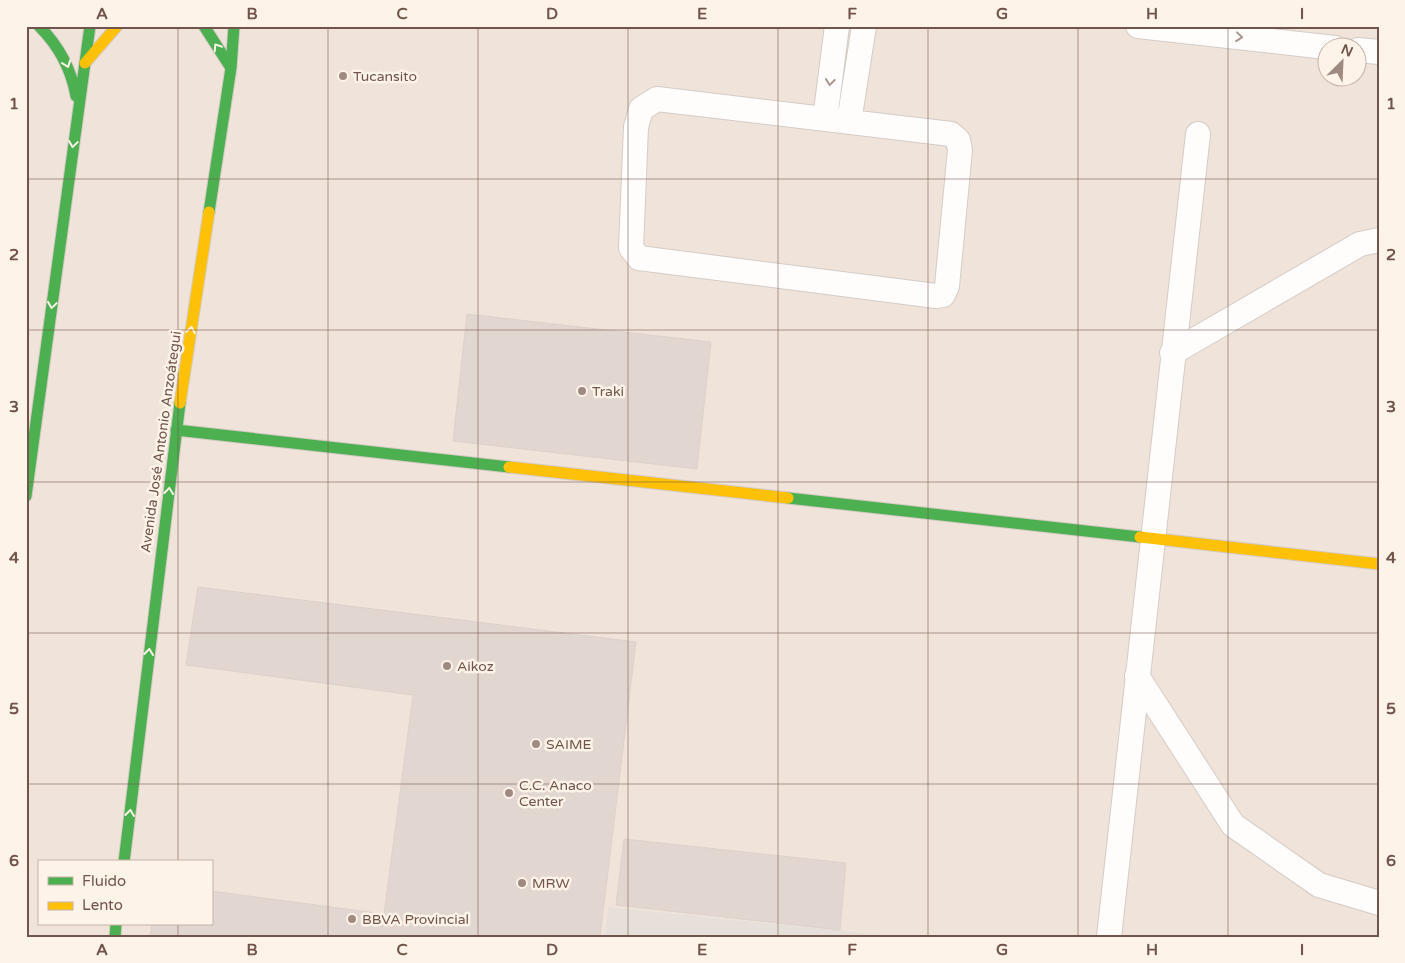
<svg xmlns="http://www.w3.org/2000/svg" width="1405" height="963" viewBox="0 0 1405 963" font-family="'Varela Round',sans-serif">
<style>
.residential{fill:#f0e3d9;fill-rule:evenodd}
.industrial{fill:#e7dfd9}
.building{fill:#e1d6d0;stroke:#ddd1cb}
.lines{fill:none;stroke-linecap:round;stroke-linejoin:round}
.street-casing{stroke:#d4ccc7;stroke-width:26}
.fast-casing{stroke:#d4cac5;stroke-width:13}
.slow-casing{stroke:#d4cac5;stroke-width:13}
.street{stroke:#fefdfc;stroke-width:24}
.fast{stroke:#4caf50;stroke-width:11}
.slow{stroke:#ffc107;stroke-width:11}
.oneway{stroke:#a99892}
.oneway2{stroke:#fef3e8}
.grid{fill:none;stroke:#71544b;stroke-width:1;stroke-opacity:0.55}
.poi-dot{fill:#9f8a82;stroke:#fef3e8;stroke-width:2}
.labels{text-anchor:middle;dominant-baseline:central;stroke-width:5;stroke-linejoin:round;paint-order:stroke}
.poi-label{font-size:14px;fill:#71544b;stroke:#fef3e8;text-anchor:start}
.street-label{font-size:14px;fill:#71544b;stroke:#fef3e8}
.neatline{fill:none;stroke:#71544b;stroke-width:2}
.grid-label{font-size:16px;text-anchor:middle;font-weight:bold;fill:#71544b}
</style>
<rect width="100%" height="100%" fill="#f5efe9"/>
<!-- residential -->
<path class="residential" d="M26 26H1379V937H904L608 907 604 937H26ZM1328 48H1358V78H1328ZM39 862H211V924H39Z"/>
<!-- industrial -->
<path class="industrial" d="M608 907 904 937H604Z"/>
<!-- building -->
<path class="building" d="M467 314 711 342 697 469 453 441Z
M198 587 636 642 600 937H150L152 924H211V891L384 914 413 695 186 665Z
M624 839 846 863 840 930 616 905Z"/>
<g class="lines">
<defs>
<path id="street" d="M1138 26 1335 48
M1358 50 1379 52
M657 99 951 134 958 140 960 150 947 286 943 295 936 296 639 258 631 248 636 127 641 109Z
M825 119 837 26
M849 122 864 26
M1172 353 1360 244 1379 240
M1137 676 1233 825 1319 885 1379 903
M1109 937 1198 134"/>
<path id="fast" d="M39 26C59 46 71 68 76 96
M204 26 231 68
M209 212 231 68 234 26
M176 430 509 467
M26 496 90 26
M788 498 1140 537
M124 862 180 403
M115 937 116 924"/>
<path id="slow" d="M85 63 117 26
M180 403 209 212
M509 467 788 498
M1140 537 1379 564"/>
</defs>
<!-- street casing -->
<use href="#street" class="street-casing"/>
<!-- fast casing -->
<use href="#fast" class="fast-casing"/>
<!-- slow casing -->
<use href="#slow" class="slow-casing"/>
<!-- street -->
<use href="#street" class="street"/>
<!-- fast -->
<use href="#fast" class="fast"/>
<!-- slow -->
<use href="#slow" class="slow"/>
</g>
<!-- one-way arrows -->
<defs><path id="oneway-chevron" d="M-2-3.5L2.5 0L-2 3.5" fill="none" stroke-width="1.6" stroke-linecap="round" stroke-linejoin="round" transform="scale(1.25)"/></defs>
<g class="oneway">
<use href="#oneway-chevron" transform="translate(1239 37) rotate(6)"/>
<use href="#oneway-chevron" transform="translate(830 82) rotate(97)"/>
</g>
<g class="oneway2">
<use href="#oneway-chevron" transform="translate(217 47) rotate(-123)"/>
<use href="#oneway-chevron" transform="translate(67 64) rotate(70)"/>
<use href="#oneway-chevron" transform="translate(73 144) rotate(98)"/>
<use href="#oneway-chevron" transform="translate(52 305) rotate(98)"/>
<use href="#oneway-chevron" transform="translate(191 330) rotate(-81)"/>
<use href="#oneway-chevron" transform="translate(169 491) rotate(-83)"/>
<use href="#oneway-chevron" transform="translate(149 652) rotate(-83)"/>
<use href="#oneway-chevron" transform="translate(130 813) rotate(-83)"/>
</g>
<!-- grid -->
<path class="grid" d="M178 26V862M328 26V937M478 26V937M628 26V937M778 26V937M928 26V937M1078 26V937M1228 26V937M26 179H1379M26 330H1379M26 482H1379M26 633H1379M26 784H1379M178 924V937"/>
<!-- markers -->
<g class="poi-dot">
<circle cx="343" cy="76" r="5"/>
<circle cx="582" cy="391" r="5"/>
<circle cx="447" cy="666" r="5"/>
<circle cx="536" cy="744" r="5"/>
<circle cx="509" cy="793" r="5"/>
<circle cx="522" cy="883" r="5"/>
<circle cx="352" cy="919" r="5"/>
</g>
<g class="labels">
<!-- poi labels -->
<g class="poi-label">
<text x="353" y="76">Tucansito</text>
<text x="592" y="391">Traki</text>
<text x="457" y="666">Aikoz</text>
<text x="546" y="744">SAIME</text>
<text x="519" y="785">C.C. Anaco<tspan x="519" dy="16">Center</tspan></text>
<text x="532" y="883">MRW</text>
<text x="362" y="919">BBVA Provincial</text>
</g>
<!-- street labels -->
<g class="street-label">
<text transform="translate(161 442) rotate(-82)">Avenida José Antonio Anzoátegui</text>
</g>
</g>
<!-- border -->
<rect width="1405" height="963" fill="none" stroke="#fef3e8" stroke-width="55"/>
<!-- legend -->
<rect x="38" y="860" width="175" height="65" fill="#fef3e8" stroke="#c6b3a9"/>
<rect x="48" y="877" width="25" height="8" fill="#4caf50" stroke="#c6b3a9"/>
<text x="82" y="886" font-size="15" fill="#71544b">Fluido</text>
<rect x="48" y="902" width="25" height="8" fill="#ffc107" stroke="#c6b3a9"/>
<text x="82" y="910" font-size="15" fill="#71544b">Lento</text>
<!-- north arrow -->
<g transform="translate(1342 62) rotate(24)"><circle r="24" fill="#fef3e8" stroke="#c6b3a9"/>
<path d="M0-4L9 19L0 12L-9 19Z" fill="#9f8a82"/>
<text y="-8" font-size="14" font-weight="bold" text-anchor="middle" fill="#71544b">N</text>
</g>
<rect x="28" y="28" width="1350" height="908" class="neatline"/>
<g class="grid-label">
<text x="102" y="19">A</text>
<text x="252" y="19">B</text>
<text x="402" y="19">C</text>
<text x="552" y="19">D</text>
<text x="702" y="19">E</text>
<text x="852" y="19">F</text>
<text x="1002" y="19">G</text>
<text x="1152" y="19">H</text>
<text x="1302" y="19">I</text>
<text x="14" y="109">1</text>
<text x="1391" y="109">1</text>
<text x="14" y="260">2</text>
<text x="1391" y="260">2</text>
<text x="14" y="412">3</text>
<text x="1391" y="412">3</text>
<text x="14" y="563">4</text>
<text x="1391" y="563">4</text>
<text x="14" y="714">5</text>
<text x="1391" y="714">5</text>
<text x="14" y="866">6</text>
<text x="1391" y="866">6</text>
<text x="102" y="955">A</text>
<text x="252" y="955">B</text>
<text x="402" y="955">C</text>
<text x="552" y="955">D</text>
<text x="702" y="955">E</text>
<text x="852" y="955">F</text>
<text x="1002" y="955">G</text>
<text x="1152" y="955">H</text>
<text x="1302" y="955">I</text>
</g>
</svg>
